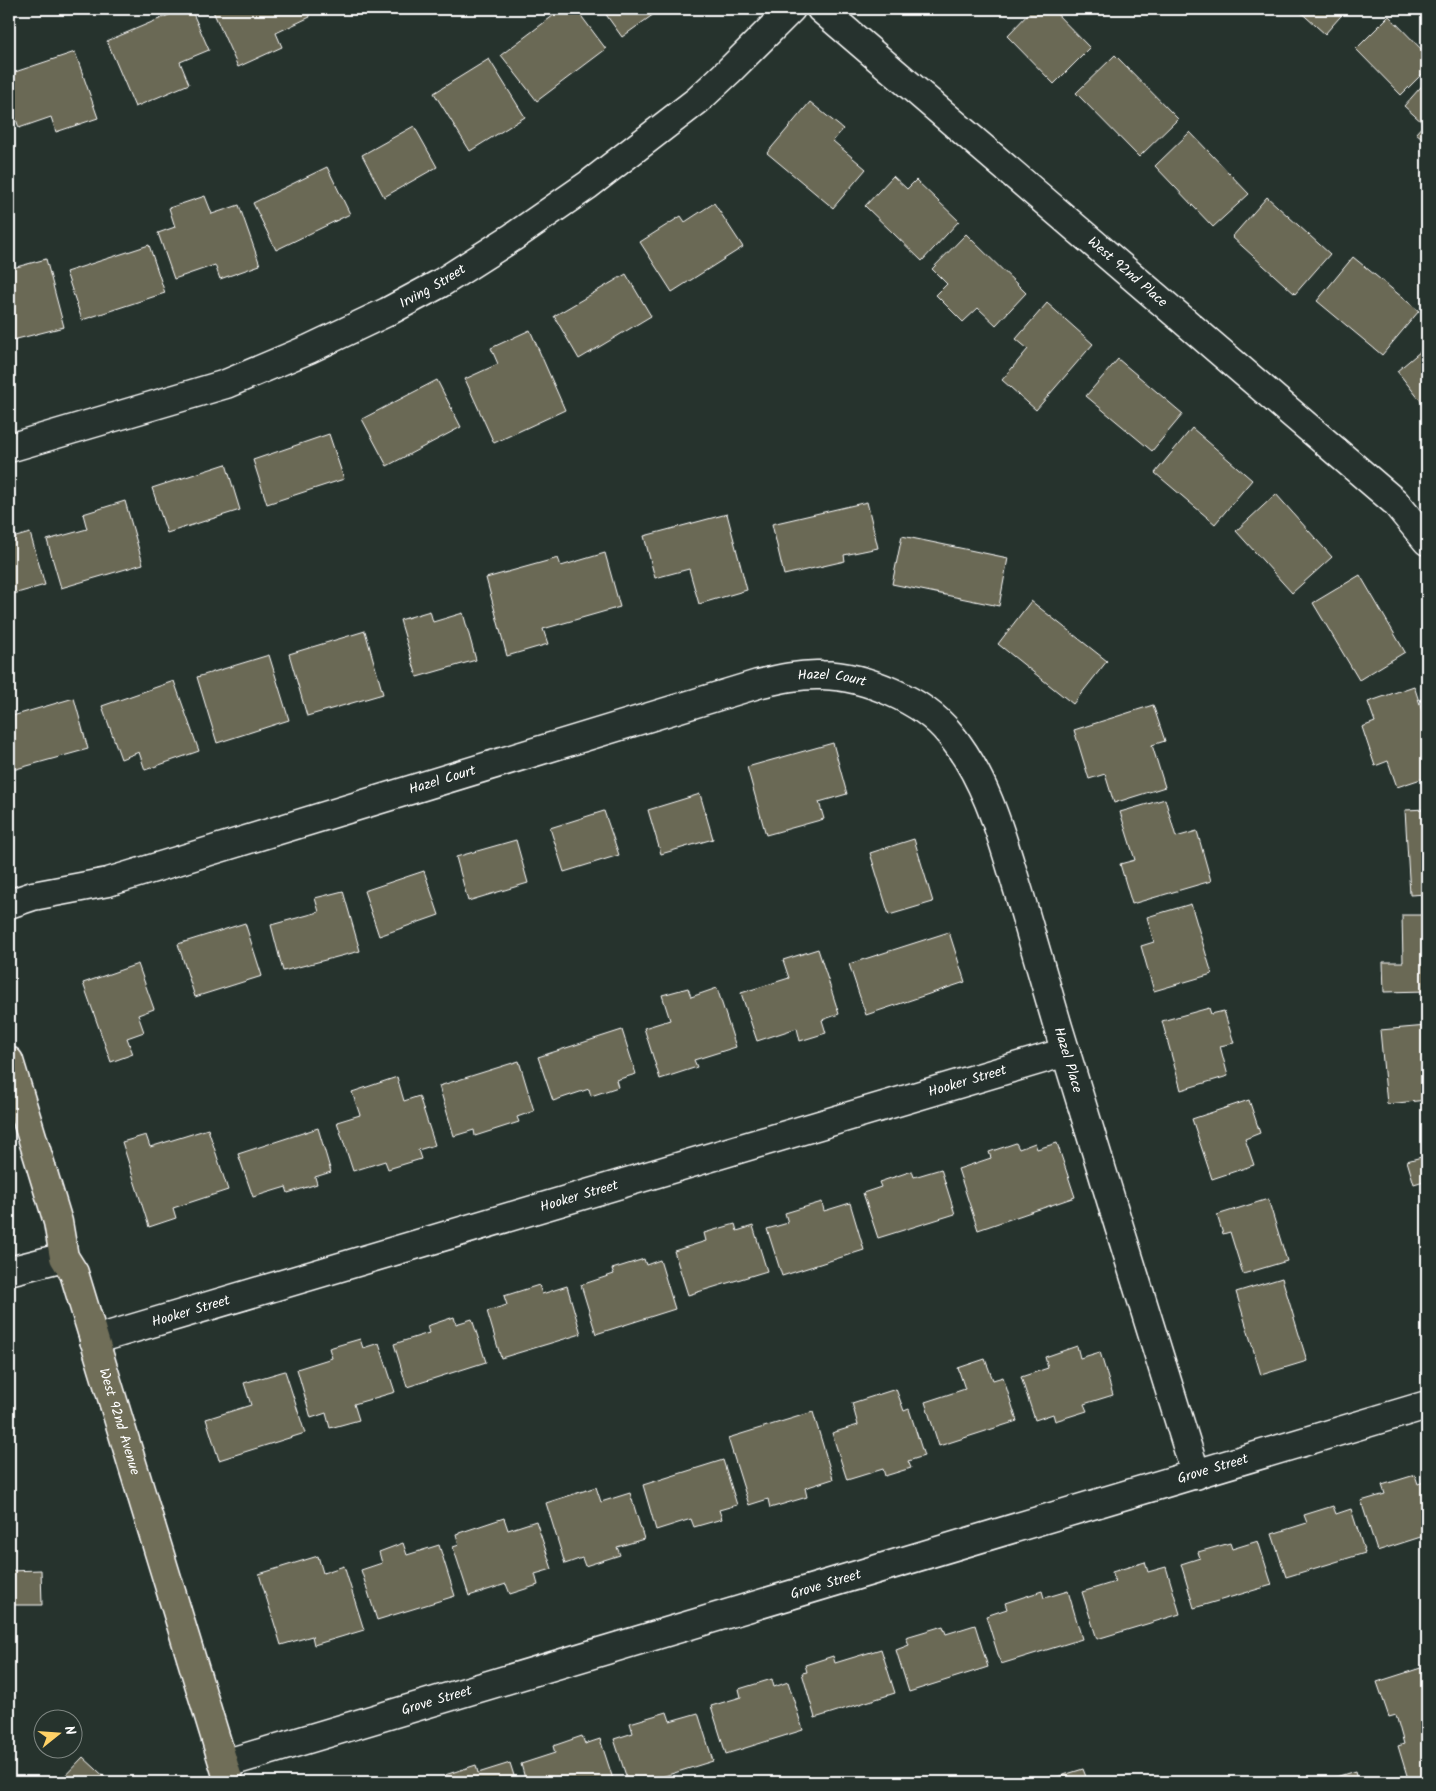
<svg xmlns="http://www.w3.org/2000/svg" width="1436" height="1791" viewBox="0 0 1436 1791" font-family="Kalam,sans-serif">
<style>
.building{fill:#6b6955;stroke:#fff}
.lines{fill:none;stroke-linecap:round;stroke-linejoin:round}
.street-casing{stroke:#fff;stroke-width:31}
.primary-casing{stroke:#fff;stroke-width:31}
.street{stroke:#26332d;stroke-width:28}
.primary{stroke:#706e59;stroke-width:28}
.labels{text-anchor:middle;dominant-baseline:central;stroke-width:4;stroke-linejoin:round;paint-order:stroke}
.street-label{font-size:14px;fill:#fff;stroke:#26332d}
</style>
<rect width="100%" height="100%" fill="#26332d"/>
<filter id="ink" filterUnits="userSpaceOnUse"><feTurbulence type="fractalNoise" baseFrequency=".02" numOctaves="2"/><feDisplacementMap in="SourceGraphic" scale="10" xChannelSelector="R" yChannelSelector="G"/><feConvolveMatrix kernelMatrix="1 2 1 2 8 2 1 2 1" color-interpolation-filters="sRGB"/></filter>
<g filter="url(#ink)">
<!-- building -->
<path class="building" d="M183 9H191L209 50 180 62 189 84 135 107 107 41Z
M212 9H306L310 17 276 33 282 47 238 67Z
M562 9H576L606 49 537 101 501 55Z
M602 9H661L622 37Z
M1033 9H1052L1090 48 1054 84 1007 36Z
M1297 9H1347L1325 34Z
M1389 16 1427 55V69L1401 95 1356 49Z
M75 52 98 118 56 132 51 117 19 128 9 98V74Z
M1115 55 1178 119 1139 157 1076 93Z
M489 59 525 117 470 151 434 93Z
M1427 80V142L1416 133 1424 124 1404 106Z
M810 102 843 129 833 141 866 169 833 208 767 153Z
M414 126 437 167 384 197 362 155Z
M1190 132 1249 194 1213 227 1155 166Z
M327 167 350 214 276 250 253 203Z
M893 176 907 189 916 180 959 221 922 261 865 206Z
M205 196 212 214 239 205 260 265 220 279 215 265 174 279 158 233 175 227 169 208Z
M1267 197 1330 254 1295 294 1232 237Z
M714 203 743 247 672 292 640 242 681 216 685 222Z
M966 234 1026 293 996 325 978 308 963 322 936 295 947 284 932 269Z
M149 245 165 293 82 320 66 272Z
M1353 257 1419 311 1382 355 1317 301Z
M46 259 64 327 9 341V269Z
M626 274 651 316 579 359 554 316Z
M1047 303 1093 344 1036 410 1002 380 1028 349 1016 339Z
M530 330 565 410 494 443 465 379 498 364 491 348Z
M1427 346V409L1397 371Z
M1118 359 1183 414 1152 451 1086 396Z
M437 380 461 427 387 466 362 419Z
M1192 428 1252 480 1215 524 1155 473Z
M329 434 344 479 267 504 253 460Z
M226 464 240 510 167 533 152 488Z
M1276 494 1332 557 1292 593 1236 531Z
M125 501 143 564 61 588 47 540 87 529 83 514Z
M867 502 878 548 844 555 845 561 784 575 772 524Z
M727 514 747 590 699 604 689 569 655 578 644 536Z
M30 533 45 585 10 595 9 539Z
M902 536 1008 558 999 606 892 584Z
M605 553 620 607 543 629 548 644 507 656 486 578 558 558 561 566Z
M1360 575 1405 652 1359 680 1313 603Z
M1031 601 1107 661 1073 704 998 644Z
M430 611 433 622 463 613 476 660 417 677 400 620Z
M365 631 383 694 307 716 289 654Z
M269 655 289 720 217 743 197 677Z
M174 681 199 751 145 770 139 752 121 759 102 706Z
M1414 686 1427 726V777L1397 787 1388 761 1375 766 1362 727 1375 722 1368 702Z
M74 698 88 749 9 771V717Z
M1153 705 1165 741 1152 745 1165 787 1114 803 1105 774 1089 779 1074 730Z
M833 743 847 794 819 802 824 819 766 835 747 767Z
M700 794 713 839 661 854 648 810Z
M1165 799 1176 837 1197 831 1211 881 1132 904 1120 864 1135 860 1120 812Z
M1427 809V894L1410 895 1405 810Z
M604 811 619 855 564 872 550 828Z
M914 839 933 902 889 915 870 853Z
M516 840 528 883 468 901 456 857Z
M424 871 439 915 379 936 364 891Z
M343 891 360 951 283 971 271 925 319 912 315 898Z
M1191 904 1212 974 1154 991 1141 946 1154 942 1147 917Z
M1402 915H1427V991L1384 992 1383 962H1403Z
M245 923 262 976 195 997 178 944Z
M949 932 965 982 866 1015 849 964Z
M818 949 839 1014 822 1020 826 1033 800 1041 797 1028 757 1041 741 993 789 978 783 960Z
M138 964 154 1009 138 1015 144 1032 127 1038 133 1054 111 1062 83 983Z
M688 988 691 997 717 988 736 1047 694 1060 697 1067 660 1079 644 1028 670 1020 662 995Z
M1209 1008 1211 1014 1224 1011 1234 1043 1220 1046 1228 1076 1181 1090 1162 1021Z
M1427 1026V1100L1387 1104 1380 1030Z
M622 1030 636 1074 616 1080 618 1087 591 1096 589 1089 553 1101 538 1057Z
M519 1061 534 1111 517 1117 519 1122 475 1136 474 1130 454 1136 439 1086Z
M397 1077 404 1101 419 1096 435 1145 418 1150 421 1159 388 1169 385 1161 353 1171 337 1122 360 1115 352 1092Z
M1249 1100 1260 1133 1245 1139 1254 1165 1212 1179 1192 1119Z
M318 1128 331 1172 315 1177 317 1184 288 1193 286 1187 253 1197 238 1154Z
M208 1129 228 1190 173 1208 176 1218 149 1227 122 1142 146 1135 150 1147Z
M1016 1143 1019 1149 1035 1143 1037 1149 1057 1143 1075 1197 978 1230 958 1169 991 1158 989 1152Z
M1427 1150V1180L1414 1184 1407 1161 1425 1156 1424 1151Z
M941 1169 955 1214 878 1238 863 1193 881 1187 879 1182 912 1171 914 1177Z
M1268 1199 1287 1261 1243 1274 1230 1232 1223 1234 1217 1215Z
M822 1202 824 1211 850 1203 864 1250 782 1276 767 1229 788 1223 785 1213Z
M735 1224 737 1231 753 1226 767 1271 688 1295 674 1251 706 1241 704 1233Z
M644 1259 646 1265 660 1260 675 1309 596 1334 581 1285 614 1274 612 1269Z
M1282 1278 1307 1361 1261 1375 1236 1292Z
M539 1285 542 1294 567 1286 581 1334 501 1358 487 1311 507 1305 504 1296Z
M454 1317 456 1324 472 1319 486 1362 407 1387 394 1344 429 1333 427 1326Z
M360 1339 363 1348 379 1343 395 1392 354 1404 359 1420 330 1428 326 1413 311 1418 297 1369 332 1358 329 1348Z
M1077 1346 1080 1358 1100 1352 1113 1395 1084 1404 1087 1411 1055 1421 1053 1414 1035 1420 1021 1377 1048 1368 1045 1357Z
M985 1359 993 1380 1003 1377 1017 1421 939 1446 925 1402 965 1389 958 1368Z
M285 1371 305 1433 219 1460 206 1419 251 1405 244 1383Z
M896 1389 904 1411 909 1409 924 1456 908 1461 911 1468 885 1476 883 1469 847 1480 832 1433 858 1425 852 1403Z
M813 1412 833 1479 805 1488 807 1497 770 1508 768 1499 749 1505 728 1438Z
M723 1460 737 1505 719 1510 722 1519 694 1527 691 1519 656 1530 643 1485Z
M1415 1475 1418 1484 1427 1481V1535L1377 1551 1361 1501 1385 1494 1382 1485Z
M596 1487 601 1502 630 1493 644 1539 617 1547 620 1555 585 1566 582 1558 565 1564 546 1503Z
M1333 1506 1336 1514 1351 1509 1365 1553 1286 1577 1272 1534 1307 1523 1304 1515Z
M504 1518 508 1530 536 1521 552 1569 535 1574 538 1585 510 1594 506 1584 469 1596 453 1547 459 1545 456 1534Z
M1258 1541 1272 1585 1194 1608 1181 1564 1200 1558 1198 1552 1230 1543 1232 1549Z
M403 1543 407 1555 439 1545 455 1596 377 1620 361 1570 382 1563 379 1552Z
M318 1556 323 1573 344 1566 364 1630 314 1645 312 1636 281 1645 259 1574Z
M1145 1562 1148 1572 1166 1567 1180 1614 1097 1639 1082 1592 1115 1582 1112 1572Z
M41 1570 42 1605H9V1571Z
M1042 1591 1044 1598 1068 1591 1082 1639 1001 1664 986 1616 1007 1609 1005 1603Z
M975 1625 988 1667 909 1692 896 1650 909 1645 906 1637 943 1626 946 1634Z
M881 1649 895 1693 815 1718 802 1673 807 1672 805 1665 833 1656 835 1663Z
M1427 1666V1782H1409L1398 1746 1404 1744 1396 1715 1389 1717 1377 1682Z
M772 1679 774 1687 788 1682 803 1730 726 1754 711 1706 741 1697 739 1689Z
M667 1712 670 1721 698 1713 713 1761 645 1782H628L614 1739 633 1733 630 1723Z
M582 1736 585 1744 600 1739 614 1782H526L521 1764 555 1753 553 1746Z
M83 1757 110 1782H59Z
M510 1763 516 1782H447L445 1775 476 1765 478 1773Z
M1083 1769 1088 1782H1041Z
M1355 1771 1358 1782H1320Z"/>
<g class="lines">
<defs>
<g id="street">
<path id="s1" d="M821 9 1395 502 1427 541"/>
<path id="s2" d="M9 448 226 384 309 349 387 312 441 283 513 237 588 185 698 100 729 71 791 9"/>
<path id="s3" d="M9 904 33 896 108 882 758 684C779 679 800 674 822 675 865 676 923 700 950 734 987 779 1002 838 1019 893 1032 938 1045 982 1058 1027 1103 1177 1150 1325 1196 1475"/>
<path d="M9 1271 64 1257"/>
<path id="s4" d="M94 1340 1066 1052"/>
<path id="s5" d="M224 1764 1427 1405"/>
</g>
<g id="primary">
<path id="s6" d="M9 1061 58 1222 64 1257 74 1273 229 1782"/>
</g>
</defs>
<!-- street casing -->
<use href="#street" class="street-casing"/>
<!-- primary casing -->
<use href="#primary" class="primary-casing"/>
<!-- street -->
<use href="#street" class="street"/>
<!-- primary -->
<use href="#primary" class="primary"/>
</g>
</g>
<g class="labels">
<!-- street labels -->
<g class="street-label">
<text stroke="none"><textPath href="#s1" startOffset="404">West 92nd Place</textPath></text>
<text stroke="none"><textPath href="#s2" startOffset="455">Irving Street</textPath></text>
<text stroke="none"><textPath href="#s3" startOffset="856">Hazel Court</textPath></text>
<text stroke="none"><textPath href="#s3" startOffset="451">Hazel Court</textPath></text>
<text stroke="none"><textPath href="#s3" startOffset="1339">Hazel Place</textPath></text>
<text stroke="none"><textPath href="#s4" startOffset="911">Hooker Street</textPath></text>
<text stroke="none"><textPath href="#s4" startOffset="506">Hooker Street</textPath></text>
<text stroke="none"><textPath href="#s4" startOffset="101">Hooker Street</textPath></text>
<text stroke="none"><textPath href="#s6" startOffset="378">West 92nd Avenue</textPath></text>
<text stroke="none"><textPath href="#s5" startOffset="1032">Grove Street</textPath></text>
<text stroke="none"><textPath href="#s5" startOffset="628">Grove Street</textPath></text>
<text stroke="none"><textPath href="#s5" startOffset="222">Grove Street</textPath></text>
</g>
</g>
<!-- margin -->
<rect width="1436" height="1791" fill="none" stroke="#26332d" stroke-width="30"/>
<rect x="15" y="15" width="1406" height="1761" fill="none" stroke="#fff" stroke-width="2" filter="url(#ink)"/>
<!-- north arrow -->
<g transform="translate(58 1734) rotate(73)"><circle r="24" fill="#26332d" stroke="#7d8581"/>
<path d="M0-4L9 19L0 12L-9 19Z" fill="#ffd166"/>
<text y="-8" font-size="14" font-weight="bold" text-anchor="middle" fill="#ffffff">N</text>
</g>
</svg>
